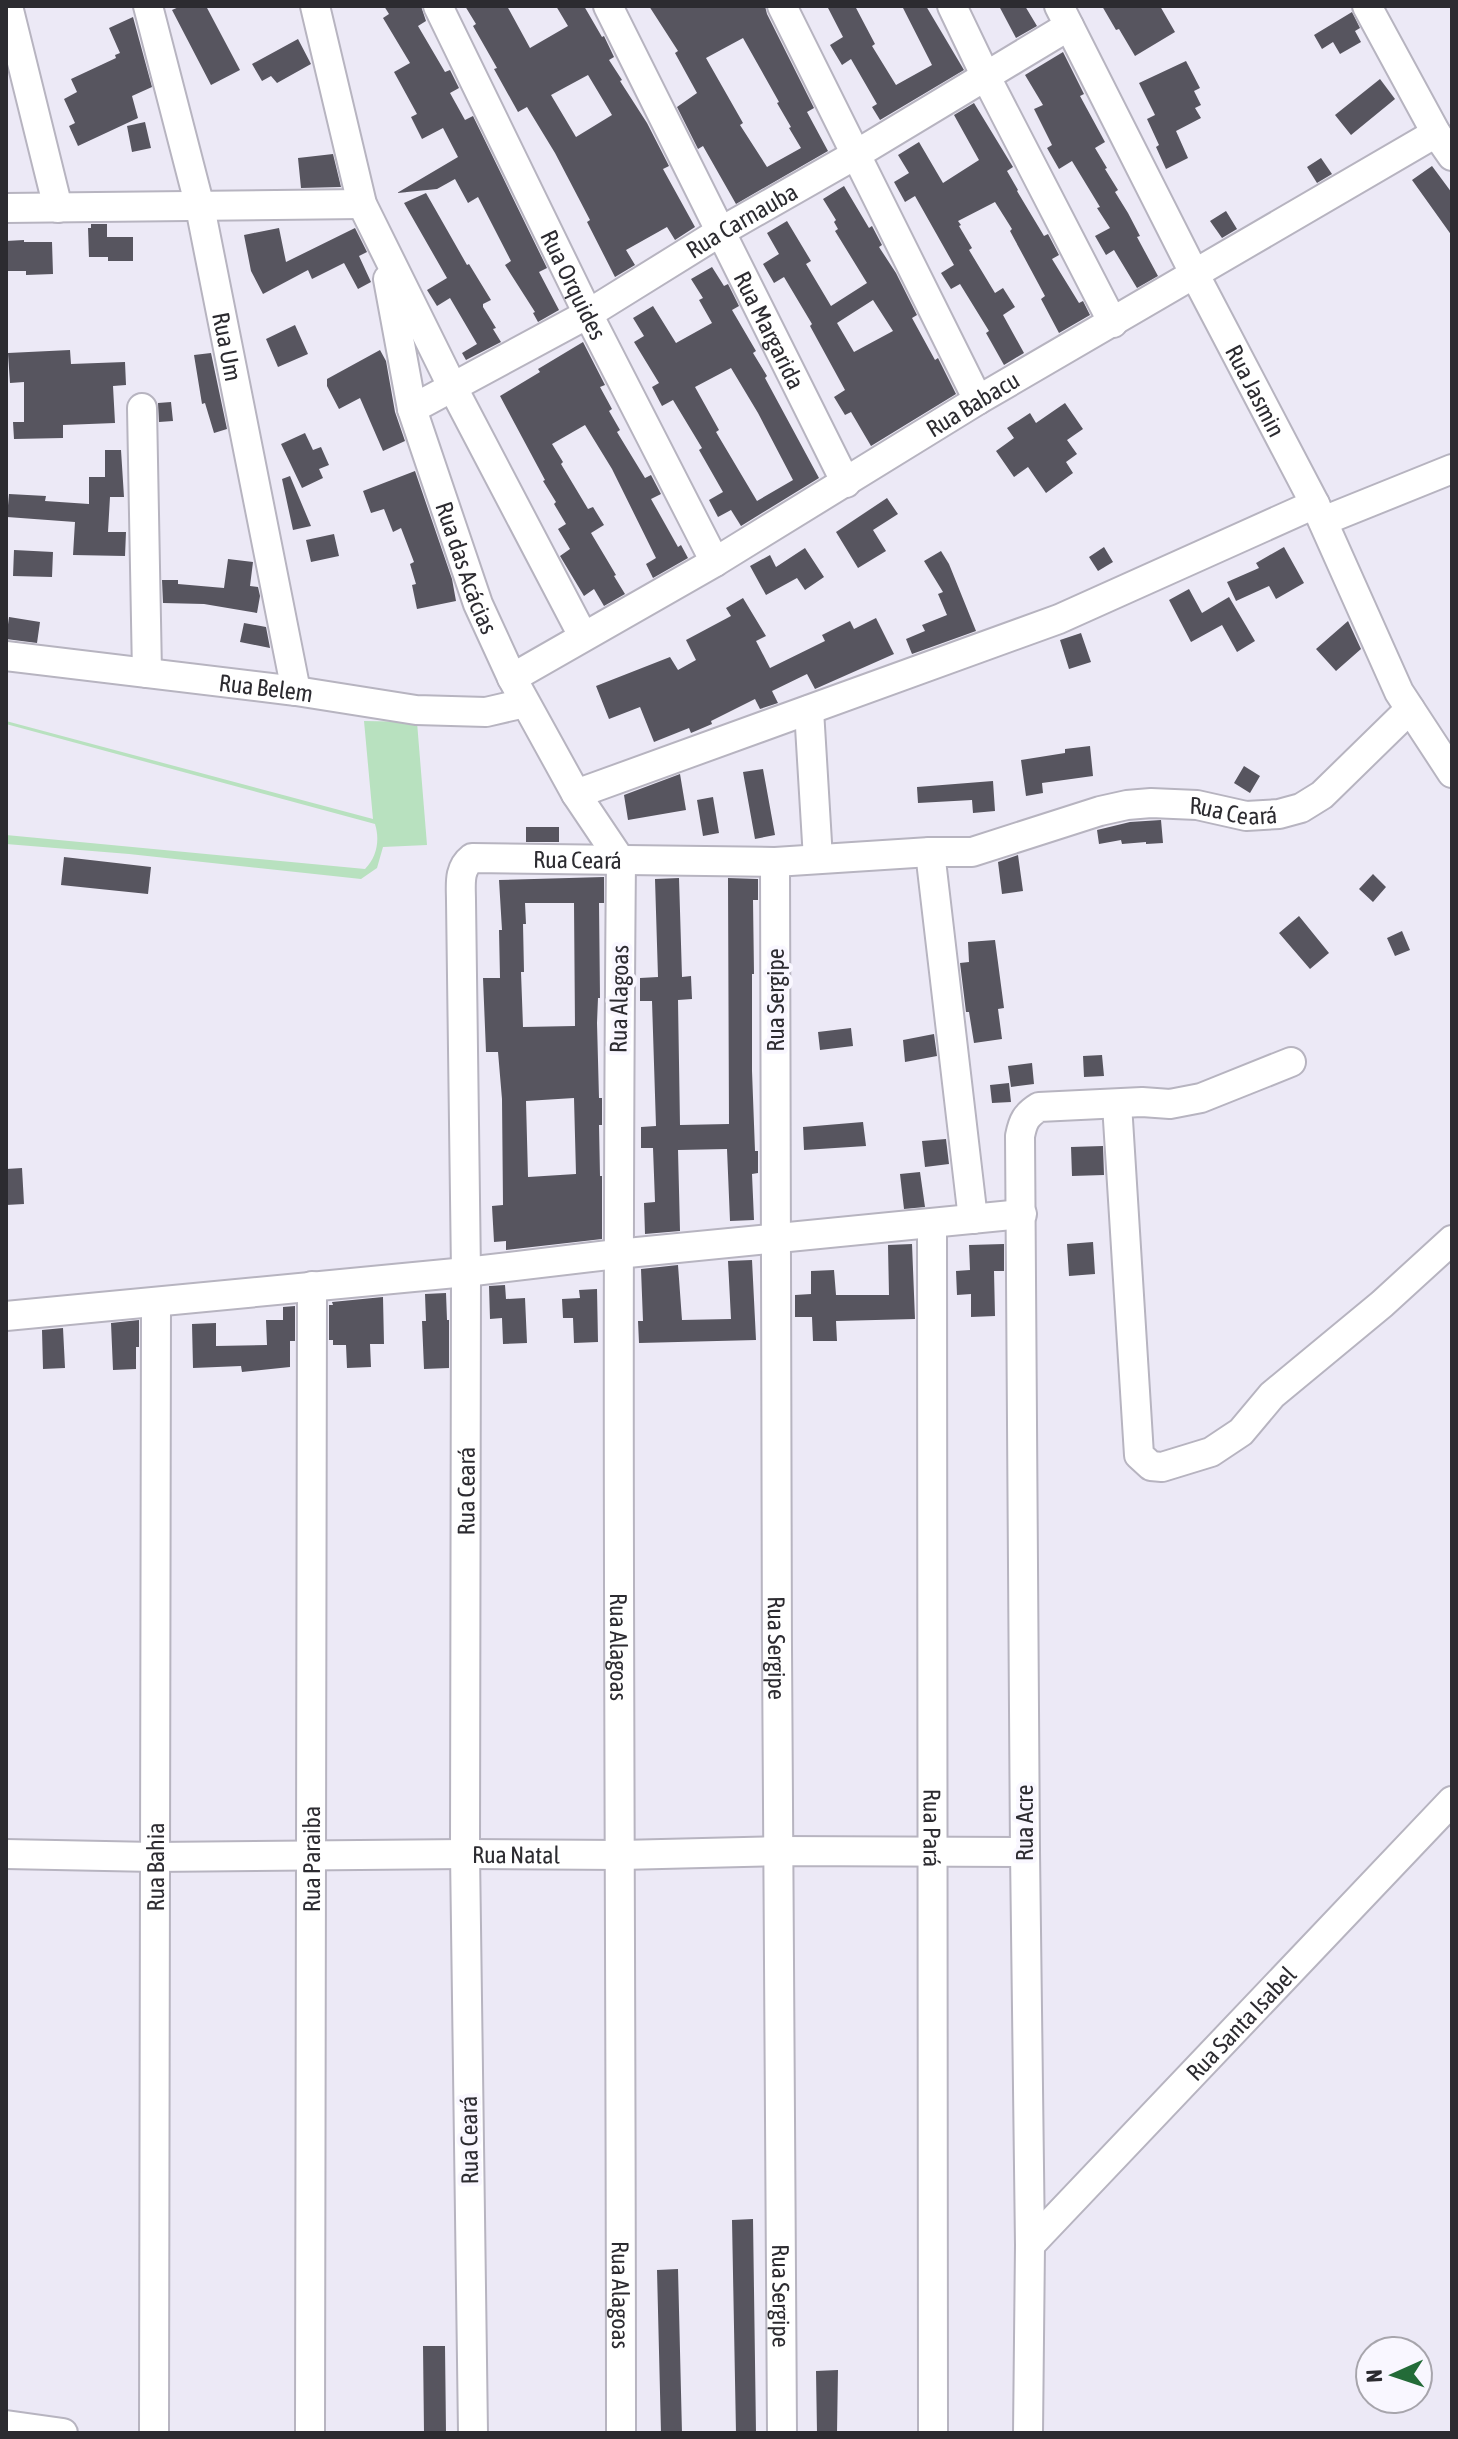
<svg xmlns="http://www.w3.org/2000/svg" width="1458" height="2439" viewBox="0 0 1458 2439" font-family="'Asap Condensed',sans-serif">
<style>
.green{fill:#b8e1bf}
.building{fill:#57555f;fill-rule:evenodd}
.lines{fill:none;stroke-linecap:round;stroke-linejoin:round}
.minor-casing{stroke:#b7b4c0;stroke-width:32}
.minor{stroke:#fff;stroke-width:28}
.labels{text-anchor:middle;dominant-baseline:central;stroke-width:8;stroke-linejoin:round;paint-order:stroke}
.street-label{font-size:24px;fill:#2c2b30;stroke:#f9f7ff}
</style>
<rect width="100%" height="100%" fill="#ece9f6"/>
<!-- green -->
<path class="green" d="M6 721 373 819 364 721 417 722 427 845 383 847 377 868 361 879 129 854 6 844V835L365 869C377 857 380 840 375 824L6 724Z"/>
<!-- building -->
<path class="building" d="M181 6H206L240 70 211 85 172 10Z
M384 6H421L426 21 418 26 445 72 450 70 459 88 450 93 465 120 473 116 547 268 539 272 559 310 538 322 533 313 535 312 505 265 511 261 478 197 468 203 455 179 437 189 397 193 458 157 443 128 422 139 411 117 417 114 394 72 410 63 383 18 389 14Z
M465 6H507L530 48 568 26 556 6H584L602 37 604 36 614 57 609 60 622 80 620 81 647 123 669 166 663 169 695 227 675 240 667 227 626 250 635 265 615 277 587 222 590 220 555 153 527 107 518 112 494 69 497 68 473 26 476 24ZM588 75 612 115 576 137 551 95Z
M649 6H765L767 14 814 108 807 112 828 151 736 204 703 146 698 149 677 107 697 93 675 53 678 51ZM743 38 779 102 777 103 791 127 789 128 801 148 767 167 740 125 743 123 706 58Z
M827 6H855L875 44 872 46 896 85 932 65 902 6H926L964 70 880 120 872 107 877 104 851 59 842 65 830 45 843 37Z
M999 6H1025L1037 26 1016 38Z
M1102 6H1160L1175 32 1135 56 1119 29 1116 30Z
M1352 12 1360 28 1355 31 1361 42 1340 54 1333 42 1322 49 1314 35Z
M133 17 152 87 132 96 138 118 78 146 69 126 75 123 64 99 77 92 71 79 116 58 115 55 120 53 109 28Z
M298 39 311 64 277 83 271 76 262 81 252 64Z
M1063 52 1084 94 1080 96 1105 142 1095 148 1107 168 1105 169 1118 190 1115 192 1128 213 1140 236 1137 237 1158 276 1137 288 1114 250 1106 255 1095 236 1110 228 1097 208 1100 207 1072 161 1059 169 1047 148 1052 145 1034 109 1043 105 1025 75Z
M1186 61 1200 88 1194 91 1201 105 1195 108 1201 118 1176 131 1188 158 1166 169 1156 147 1159 145 1147 119 1155 115 1139 83Z
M1380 79 1395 99 1351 135 1335 115Z
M974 103 1013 167 1007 171 1018 190 1017 191 1044 236 1048 234 1059 255 1052 259 1079 303 1083 301 1090 315 1059 333 1041 299 1045 296 1010 231 1012 229 995 202 958 221 961 225 959 226 972 248 969 250 995 293 1003 288 1015 307 1003 315 1024 353 1004 365 986 333 989 331 960 284 951 289 941 273 954 265 915 196 905 202 894 182 909 173 898 155 919 142 943 183 979 160 954 115Z
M145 122 151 148 132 152 127 126Z
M333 154 341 187 301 188 298 158Z
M1321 158 1332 174 1317 183 1307 167Z
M1432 166 1452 193V236L1412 180Z
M844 186 869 228 872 226 882 245 879 247 896 273 917 315 912 318 935 360 938 358 956 394 871 446 851 412 845 415 834 397 845 390 810 326 812 324 784 277 774 283 763 264 779 254 767 233 787 221 811 261 806 264 831 306 867 283 835 231 838 229 834 222 836 220 823 199ZM873 300 893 331 854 352 837 323Z
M426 193 467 265 469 264 491 300 483 304V307L496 328 493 329 501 342 466 360 462 353 477 344 450 298 437 306 427 290 447 278 404 203Z
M1226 211 1237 229 1222 238 1210 221Z
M91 224H107V237H133V261H108V257H89L88 228H91Z
M279 228 286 262 355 228 367 252 359 256 371 282 358 289 344 263 312 279 308 270 263 294 251 271 244 235Z
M24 240V242H52L53 274 26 275V271H6V241Z
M712 267 724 286 728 284 739 306 732 310 756 351 753 353 767 376 765 378 819 478 741 526 731 510 718 517 709 500 723 492 699 450 702 448 673 400 662 406 652 387 659 383 634 342 644 336 633 318 653 306 676 343 712 323 699 300 703 298 691 279ZM731 368 758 413 793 480 757 501 716 432 719 430 695 387Z
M295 325 308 354 278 367 266 339Z
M583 342 605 385 600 387 612 409 609 411 620 430 617 432 645 478 651 475 661 494 651 499 678 547 681 545 688 558 653 578 646 564 656 558 612 469 585 425 552 444 563 462 561 464 588 509 593 507 604 525 591 533 616 575 614 576 625 594 604 606 594 589 584 596 560 556 570 549 558 529 566 524 554 504 556 502 543 481 545 480 500 396 540 372 538 369Z
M70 350 71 364 125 362 126 385 113 386 115 423 63 425V438L14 439 13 422H24V382L10 383 8 353Z
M380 350 386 361 395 412 405 441 383 451 360 398 339 409 327 386V379Z
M211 353 227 429 214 433 205 403 202 404 194 355Z
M171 402 173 421 159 422 158 403Z
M1065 403 1083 429 1067 440 1077 454 1066 462 1073 473 1046 493 1028 467 1014 477 996 451 1014 438 1007 428 1030 413 1036 423Z
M305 433 313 450 321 447 329 465 319 469 323 478 302 488 281 444Z
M105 450H121L124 497H110L108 532H126L125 556 73 555 75 522 7 517 9 494 46 496 45 501 89 504V477H105Z
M415 471 452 579 456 601 417 609 412 585 416 584 410 564 414 562 401 528 393 532 384 509 371 513 363 491Z
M290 476 311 526 293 530 282 479Z
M887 498 898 514 873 530 886 551 858 568 836 532Z
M334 534 339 556 311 562 306 540Z
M1104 547 1113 562 1098 571 1089 557Z
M1284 547 1304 583 1276 599 1269 586 1236 601 1227 582 1259 568 1256 563Z
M805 548 824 577 805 590 797 578 766 595 750 566 770 555 776 567Z
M14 550 53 552 52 577 13 576Z
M941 551 949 564 976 631 912 654 906 639 925 631 922 625 947 615 938 594 943 592 924 561Z
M228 559 253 562 250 586 258 587 260 596 257 613 204 604 163 603 162 580H178V584L224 588Z
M1189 589 1202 613 1229 597 1255 641 1237 652 1222 625 1191 642 1169 600Z
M743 598 766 636 756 641 770 668 825 641 822 635 850 621 854 629 876 618 894 654 815 689 807 674 772 691 778 703 760 709 755 699 711 721 712 724 691 733 689 728 654 742 640 707 609 719 596 686 670 657 678 670 696 660 686 640 731 616 726 608Z
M9 617 40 622 37 643 6 639Z
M1348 621 1361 649 1336 671 1316 649Z
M244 623 266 627 270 648 240 642Z
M1081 633 1091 662 1069 669 1060 640Z
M1090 746 1093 776 1042 783 1043 793 1026 796 1021 760 1065 753V749Z
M1244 766 1260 776 1250 793 1234 783Z
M763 769 775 835 755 839 743 772Z
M680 774 686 810 628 820 624 795Z
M993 781 995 811 973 813 972 800 918 803 917 787Z
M713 797 719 833 703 836 697 800Z
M1161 820 1163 843 1146 844V842L1122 844 1121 840 1099 844 1097 830 1130 822Z
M526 827H559V842H526Z
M1018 855 1023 891 1002 894 998 862Z
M64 857 151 867 148 894 61 885Z
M1373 874 1386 887 1373 902 1359 889Z
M604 877V903H599L600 998H598L597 1023 599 1098H602V1125H599L600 1176H602V1239L506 1250V1241L494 1242 492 1206 503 1205 502 1099 498 1052H486L483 978H500L499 930H502L499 880ZM525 903H574L575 1026 523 1027 521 972H524L523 924H526ZM574 1098 576 1174 528 1177 526 1101Z
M679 878 682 977 691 976 692 999 678 1000 680 1125 729 1124 728 878 758 879V900H753L754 974H752V1071L755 1151H758V1173L752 1174 754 1220 730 1221 727 1149 678 1150 680 1231 645 1234 644 1203 655 1202 653 1148H641V1127L656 1126 652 1001H640V978L658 977 655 879Z
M1299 916 1329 953 1310 969 1279 933Z
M1402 931 1410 950 1395 956 1387 938Z
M995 940 1004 1008 998 1009 1002 1039 974 1043 969 1012H966L960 963 969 962 968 942Z
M851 1028 853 1046 820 1050 818 1032Z
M934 1034 937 1056 905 1062 903 1040Z
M1102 1055 1104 1076 1084 1077 1083 1056Z
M1032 1063 1034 1084 1011 1087 1008 1066Z
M1009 1083 1011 1102 992 1103 990 1085Z
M863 1122 866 1146 804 1150 803 1127Z
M946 1139 949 1164 925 1167 922 1141Z
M1103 1146 1104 1175 1072 1176 1071 1147Z
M22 1168 24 1204 6 1205V1169Z
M920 1172 925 1207 904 1209 900 1174Z
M1093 1242 1095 1274 1069 1276 1067 1244Z
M912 1244 915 1319 836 1321 837 1341H813L812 1317H795V1295L811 1294V1271L834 1270 836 1295H889L888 1245Z
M1004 1244V1271H994L995 1316 971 1317V1294L957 1295 956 1271 970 1270 969 1245Z
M752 1260 756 1340 639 1343 638 1321H643L641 1269 678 1265 682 1320 731 1319 728 1261Z
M505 1285 506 1299 525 1298 527 1343 503 1344 502 1318 490 1319 489 1286Z
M597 1289 598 1342 574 1343 573 1318H563L562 1299 580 1298 579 1290Z
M446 1293 447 1320H449V1368L424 1369 422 1321H426L425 1294Z
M383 1297 384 1344H370L371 1367 347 1368 346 1345H333V1340H329V1305H333L332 1302Z
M295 1306V1341H290V1367L242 1372 241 1366 193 1368 192 1324 216 1323V1346L267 1345 266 1320H283V1307Z
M139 1320V1347H136V1369L113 1370 111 1323Z
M63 1328 65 1368 43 1369 42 1330Z
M753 2219 756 2433H736L732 2220Z
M678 2269 682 2433H661L657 2270Z
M423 2346H445L446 2433H424Z
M838 2370 837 2433H817L816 2371Z"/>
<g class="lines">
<defs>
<g id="minor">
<path d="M8 6 58 208"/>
<path id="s1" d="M148 6 200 207 296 691"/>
<path d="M315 6 362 204 453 388 583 636"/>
<path id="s2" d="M438 6 588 314 715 562"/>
<path id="s3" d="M608 6 846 483"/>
<path d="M782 6 978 400"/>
<path d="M952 6 986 77 1113 323"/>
<path id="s4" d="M1059 6 1195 275 1315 504 1399 692 1452 773"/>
<path d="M1367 6 1436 133 1452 156"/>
<path d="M6 208 362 204"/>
<path id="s5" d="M388 279 412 409 478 604 512 678 576 794 621 861"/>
<path d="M142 408 147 673"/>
<path id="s6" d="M412 409 588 314 720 232 855 155 1069 26"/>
<path d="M1323 521 1452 469"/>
<path id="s7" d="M6 656 296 691 416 710 486 712 525 703"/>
<path id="s8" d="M512 678 715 562 978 400 1436 133"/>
<path d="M809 710 818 859"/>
<path d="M576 794 1059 619 1315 504"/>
<path d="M930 852 973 1219"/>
<path id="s9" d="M621 861C616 1385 621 1909 621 2433"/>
<path id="s10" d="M775 862C773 1386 780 1909 782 2433"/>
<path d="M1117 1104 1139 1455 1151 1466 1162 1467 1211 1452 1241 1432 1272 1395 1382 1304 1452 1240"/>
<path id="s11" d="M932 1224 933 2433"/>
<path d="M6 1316 466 1272 617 1254 1022 1214"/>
<path id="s12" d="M6 1854 154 1857 465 1854 621 1855 780 1851 1025 1852"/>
<path id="s13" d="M1030 2245 1452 1801"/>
<path d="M6 2425 63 2433"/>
<path id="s14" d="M154 2433 156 1303"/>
<path id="s15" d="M310 2433 312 1286"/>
<path id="s16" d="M473 2433 465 1854 466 1272 461 901C461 885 458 869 472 858L775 862 930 852H972L1100 811 1127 805 1151 803 1197 805 1246 816 1279 814 1301 808 1322 795 1410 709"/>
<path d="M1028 2433 1030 2245 1025 1852 1020 1136C1023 1121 1026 1115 1039 1107L1142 1102 1170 1104 1201 1098 1291 1062"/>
</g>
</defs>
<!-- minor casing -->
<use href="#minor" class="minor-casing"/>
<!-- minor -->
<use href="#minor" class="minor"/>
</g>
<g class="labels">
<!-- street labels -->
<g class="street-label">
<text stroke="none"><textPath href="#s6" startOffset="380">Rua Carnauba</textPath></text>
<text stroke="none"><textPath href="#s2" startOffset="310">Rua Orquides</textPath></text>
<text stroke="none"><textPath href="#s3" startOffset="362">Rua Margarida</textPath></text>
<text stroke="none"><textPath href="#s1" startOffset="350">Rua Um</textPath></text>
<text stroke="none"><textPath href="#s4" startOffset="432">Rua Jasmin</textPath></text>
<text stroke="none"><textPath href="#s8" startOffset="536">Rua Babacu</textPath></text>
<text stroke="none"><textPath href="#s5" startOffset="300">Rua das Acácias</textPath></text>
<text stroke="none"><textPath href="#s7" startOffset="262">Rua Belem</textPath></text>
<text stroke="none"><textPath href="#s16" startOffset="2348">Rua Ceará</textPath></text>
<text stroke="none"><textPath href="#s16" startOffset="1684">Rua Ceará</textPath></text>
<text transform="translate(619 999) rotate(-89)">Rua Alagoas</text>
<text transform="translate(775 1000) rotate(-90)">Rua Sergipe</text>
<text stroke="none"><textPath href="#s16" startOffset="942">Rua Ceará</textPath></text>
<text stroke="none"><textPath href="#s9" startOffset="786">Rua Alagoas</textPath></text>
<text stroke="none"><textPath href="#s10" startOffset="786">Rua Sergipe</textPath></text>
<text transform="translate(1024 1823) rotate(-90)">Rua Acre</text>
<text stroke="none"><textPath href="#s11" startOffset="604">Rua Pará</textPath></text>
<text stroke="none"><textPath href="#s12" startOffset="510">Rua Natal</textPath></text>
<text stroke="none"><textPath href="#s15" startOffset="574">Rua Paraiba</textPath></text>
<text stroke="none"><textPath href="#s14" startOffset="566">Rua Bahia</textPath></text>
<text stroke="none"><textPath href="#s13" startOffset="306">Rua Santa Isabel</textPath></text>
<text transform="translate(469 2140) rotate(-91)">Rua Ceará</text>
<text stroke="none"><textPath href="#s9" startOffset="1434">Rua Alagoas</textPath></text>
<text stroke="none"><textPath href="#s10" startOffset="1434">Rua Sergipe</textPath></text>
</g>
</g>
<!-- border -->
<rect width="1458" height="2439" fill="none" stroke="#2c2b30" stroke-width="16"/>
<!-- north arrow -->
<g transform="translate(1394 2375) rotate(267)"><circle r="38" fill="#f9f7ff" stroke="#a7a5ac" stroke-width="2"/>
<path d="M0-6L14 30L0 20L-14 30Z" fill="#236b38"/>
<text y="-12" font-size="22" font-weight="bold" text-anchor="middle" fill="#2c2b30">N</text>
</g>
</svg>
